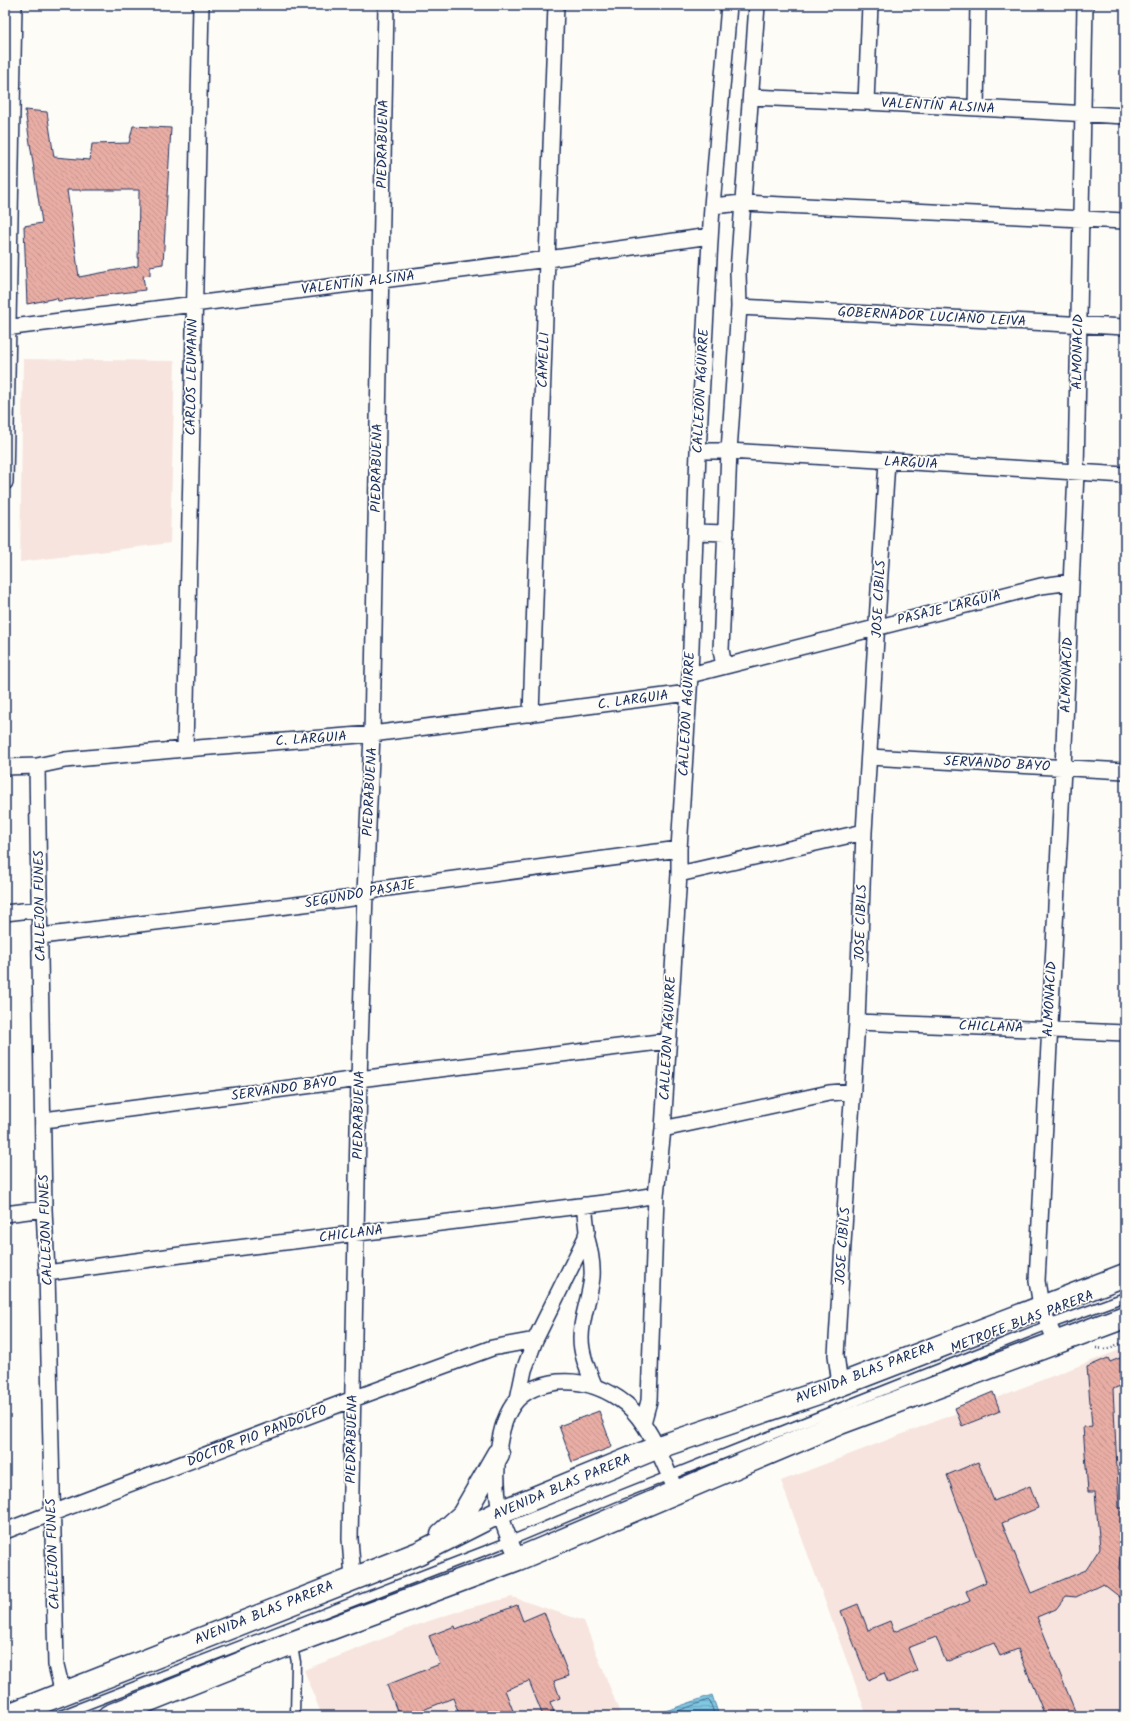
<svg xmlns="http://www.w3.org/2000/svg" width="1130" height="1721" viewBox="0 0 1130 1721" font-family="Kalam,sans-serif">
<style>
.built{fill:#f7e4de}
.water{fill:url(#water-rules);stroke:#588aad}
.lines{fill:none;stroke-linecap:round;stroke-linejoin:round}
.shore{stroke:#436c92;stroke-width:1}
.building{fill:url(#building-back-hatch);stroke:#1b2f5e;fill-rule:evenodd}
.service-casing{stroke:#1b2f5e;stroke-width:11}
.minor-casing{stroke:#1b2f5e;stroke-width:18}
.primary-casing{stroke:#1b2f5e;stroke-width:25}
.path{stroke:#1b2f5e;stroke-width:2.5;stroke-dasharray:1 3;stroke-linecap:butt}
.service{stroke:#fdfcf7;stroke-width:8}
.minor{stroke:#fdfcf7;stroke-width:15}
.primary{stroke:#fdfcf7;stroke-width:22}
.labels{text-anchor:middle;dominant-baseline:central;stroke-width:3.5;stroke-linejoin:round;paint-order:stroke}
.street-label{font-size:14px;fill:#1b2f5e;stroke:#fdfcf7}
</style>
<defs>
<pattern id="water-rules" width="6" height="5" patternUnits="userSpaceOnUse"><rect width="6" height="5" fill="#80c7e1"/><path d="M0 2.5h6" fill="none" stroke="#6eabc3"/></pattern>
<pattern id="building-back-hatch" width="6" height="6" patternUnits="userSpaceOnUse"><rect width="6" height="6" fill="#e8ada4"/><path d="M-1 5l2 2M0 0l6 6M5-1l2 2" fill="none" stroke="#c69590"/></pattern>
</defs>
<rect width="100%" height="100%" fill="#fdfcf7"/>
<filter id="ink" filterUnits="userSpaceOnUse"><feTurbulence type="fractalNoise" baseFrequency=".025" numOctaves="2"/><feDisplacementMap in="SourceGraphic" scale="8" xChannelSelector="R" yChannelSelector="G"/><feConvolveMatrix kernelMatrix="1 2 1 2 8 2 1 2 1" color-interpolation-filters="sRGB"/></filter>
<g filter="url(#ink)">
<!-- built -->
<path class="built" d="M23 359 175 361 170 543 20 562Z
M1125 1348V1716H867L781 1481Z
M512 1597 584 1621 621 1716H460L457 1708 435 1716H322L304 1670 420 1624 465 1609Z"/>
<!-- water -->
<path class="water" d="M712 1695 719 1716H661L660 1713Z"/>
<g class="lines">
<!-- shore -->
<path class="shore" d="M664 1716 708 1700 710 1702 715 1716"/>
</g>
<!-- building -->
<path class="building" d="M25 110 47 112 54 157 90 160 92 144 129 143 133 126 171 128 163 264 150 266V275L143 276 145 290 58 301 57 298 27 304 24 226 42 223ZM67 190H139L138 266 79 277Z
M1125 1356V1384L1113 1389 1119 1508H1125V1547H1121L1119 1569 1125 1574V1601L1103 1584 1076 1597 1066 1596 1056 1609 1037 1617 1077 1716H1045L1018 1649 1000 1656 994 1643 946 1662 936 1637 908 1648 917 1671 888 1683 884 1673 868 1680 841 1611 858 1604 868 1630 890 1621 894 1632 970 1601 966 1591 986 1582 947 1475 978 1462 994 1501 1030 1486 1038 1508 1002 1523 1031 1593 1086 1570 1100 1548 1095 1492H1088L1083 1427 1092 1426 1087 1367 1108 1358 1110 1362Z
M993 1392 1000 1411 962 1426 955 1408Z
M599 1411 612 1447 572 1462 559 1426Z
M517 1605 523 1621 544 1612 569 1676 554 1681 560 1698 550 1702 554 1712 543 1716 529 1681 505 1690 515 1716H460L453 1698 408 1716H399L387 1685 440 1664 429 1636 455 1626 456 1629Z"/>
<g class="lines">
<defs>
<path id="service" d="M292 1643 296 1662 295 1716
M58 1716 510 1541 613 1498 1048 1325 1125 1297"/>
<path id="minor" d="M751 97 866 102 1125 116
M866 102 870 5
M976 108 978 5
M712 206 743 203 1125 221
M739 307 1125 327
M5 328 548 259 710 236
M698 451H729L1125 475
M5 482 14 5
M695 532 726 533
M724 666 721 650 729 451 739 307 738 272 757 5
M690 675 1041 586 1071 582
M531 714 556 5
M185 749 201 5
M869 757 1125 771
M37 766 44 1209 47 1273 56 1665 63 1694
M5 767 37 766 65 760 185 749 372 734 688 693
M679 874 864 832
M5 913 40 909
M41 936 353 898 380 889 679 849
M857 1022 1125 1033
M44 1120 359 1079 667 1041
M663 1129 829 1093 853 1091
M5 1214 44 1209
M586 1235C590 1249 593 1263 592 1277 590 1298 581 1317 581 1338 581 1355 588 1370 594 1385
M47 1273 188 1254 620 1201 656 1195
M1056 1342 1041 1306 1037 1281 1063 768 1076 472 1085 5
M840 1384 836 1355 857 1022 864 832 887 461
M518 1399 524 1370 535 1340 586 1237 587 1231 584 1205
M643 1423 649 1401 656 1195 663 1129 679 874V849L690 675 698 451 712 206 729 5
M5 1531 353 1399 492 1348 535 1340
M518 1559C511 1544 503 1527 500 1511 494 1480 495 1424 517 1400 527 1389 544 1384 558 1382 583 1380 606 1388 626 1404 651 1425 663 1463 677 1493
M353 1578 350 1539 359 1079 365 894 372 734 386 5"/>
<path id="primary" d="M442 1534 463 1515 498 1454
M6 1716 419 1553 500 1512 656 1448 824 1391 1125 1275
M109 1716 292 1643 518 1559 840 1423 1125 1317"/>
</defs>
<!-- service casing -->
<use href="#service" class="service-casing"/>
<!-- minor casing -->
<use href="#minor" class="minor-casing"/>
<!-- primary casing -->
<use href="#primary" class="primary-casing"/>
<!-- path -->
<path class="path" d="M1096 1348 1106 1349 1125 1342"/>
<!-- service -->
<use href="#service" class="service"/>
<!-- minor -->
<use href="#minor" class="minor"/>
<!-- primary -->
<use href="#primary" class="primary"/>
</g>
</g>
<g class="labels">
<!-- street labels -->
<g class="street-label">
<text transform="translate(938 106) rotate(3)">VALENTÍN ALSINA</text>
<text transform="translate(383 144) rotate(-89)">PIEDRABUENA</text>
<text transform="translate(358 283) rotate(-7)">VALENTÍN ALSINA</text>
<text transform="translate(932 317) rotate(3)">GOBERNADOR LUCIANO LEIVA</text>
<text transform="translate(1078 352) rotate(-89)">ALMONACID</text>
<text transform="translate(544 360) rotate(-88)">CAMELLI</text>
<text transform="translate(192 377) rotate(-89)">CARLOS LEUMANN</text>
<text transform="translate(701 391) rotate(-87)">CALLEJON AGUIRRE</text>
<text transform="translate(911 463) rotate(3)">LARGUIA</text>
<text transform="translate(377 468) rotate(-89)">PIEDRABUENA</text>
<text transform="translate(879 599) rotate(-87)">JOSE CIBILS</text>
<text transform="translate(949 608) rotate(-14)">PASAJE LARGUIA</text>
<text transform="translate(1067 675) rotate(-88)">ALMONACID</text>
<text transform="translate(633 700) rotate(-8)">C. LARGUIA</text>
<text transform="translate(687 714) rotate(-87)">CALLEJON AGUIRRE</text>
<text transform="translate(311 739) rotate(-4)">C. LARGUIA</text>
<text transform="translate(997 764) rotate(3)">SERVANDO BAYO</text>
<text transform="translate(370 792) rotate(-87)">PIEDRABUENA</text>
<text transform="translate(360 894) rotate(-10)">SEGUNDO PASAJE</text>
<text transform="translate(40 906) rotate(-91)">CALLEJON FUNES</text>
<text transform="translate(861 923) rotate(-88)">JOSE CIBILS</text>
<text transform="translate(1050 999) rotate(-87)">ALMONACID</text>
<text transform="translate(991 1027) rotate(2)">CHICLANA</text>
<text transform="translate(668 1038) rotate(-87)">CALLEJON AGUIRRE</text>
<text transform="translate(284 1089) rotate(-8)">SERVANDO BAYO</text>
<text transform="translate(359 1115) rotate(-89)">PIEDRABUENA</text>
<text transform="translate(46 1230) rotate(-92)">CALLEJON FUNES</text>
<text transform="translate(351 1234) rotate(-7)">CHICLANA</text>
<text transform="translate(843 1246) rotate(-86)">JOSE CIBILS</text>
<text transform="translate(1022 1322) rotate(-21)">METROFE BLAS PARERA</text>
<text transform="translate(865 1373) rotate(-21)">AVENIDA BLAS PARERA</text>
<text transform="translate(257 1436) rotate(-21)">DOCTOR PIO PANDOLFO</text>
<text transform="translate(352 1439) rotate(-89)">PIEDRABUENA</text>
<text transform="translate(562 1487) rotate(-23)">AVENIDA BLAS PARERA</text>
<text transform="translate(53 1554) rotate(-92)">CALLEJON FUNES</text>
<text transform="translate(264 1613) rotate(-22)">AVENIDA BLAS PARERA</text>
</g>
</g>
<!-- margin -->
<rect width="1130" height="1721" fill="none" stroke="#fdfcf7" stroke-width="20"/>
<rect x="10" y="10" width="1110" height="1701" fill="none" stroke="#1b2f5e" stroke-width="1.5" filter="url(#ink)"/>
</svg>
